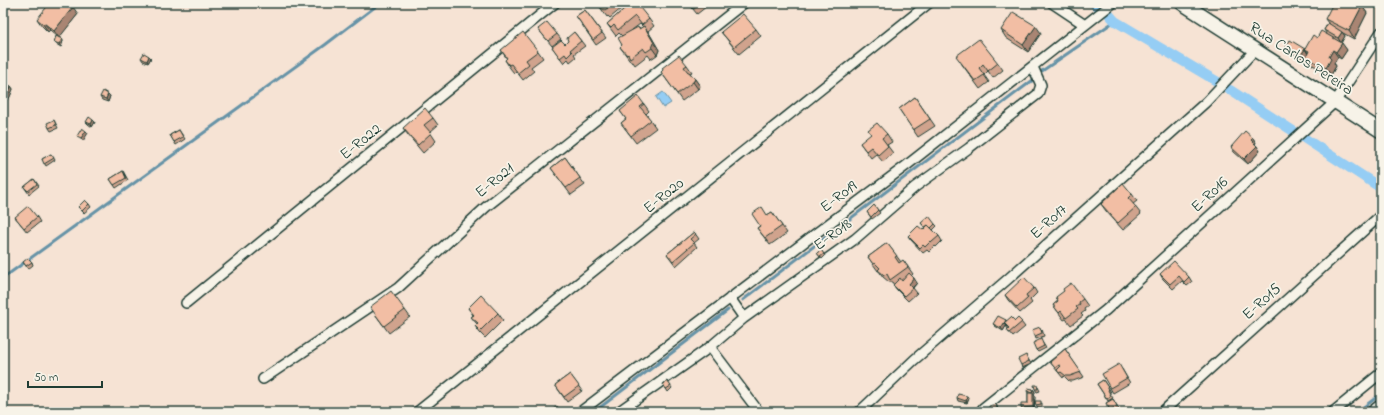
<svg xmlns="http://www.w3.org/2000/svg" width="1384" height="415" viewBox="0 0 1384 415" font-family="'Indie Flower',sans-serif">
<style>
.water{fill:#95cdf4;stroke:#6693a7}
.lines{fill:none;stroke-linecap:round;stroke-linejoin:round}
.stream{stroke:#6693a7;stroke-width:3}
.canal{stroke:#95cdf4;stroke-width:10}
.street-casing{stroke:#1f3d34;stroke-width:12}
.secondary-casing{stroke:#1f3d34;stroke-width:16}
.street{stroke:#f7f3e8;stroke-width:9}
.secondary{stroke:#f7f3e8;stroke-width:13}
.wall{fill:#d0a38d;stroke:#1f3d34;fill-rule:evenodd}
.shaded-wall{fill:#a98573;stroke:#1f3d34}
.building{fill:#f2bea4;stroke:#1f3d34}
.labels{text-anchor:middle;dominant-baseline:central;stroke-width:3.5;stroke-linejoin:round;paint-order:stroke}
.street-label{font-size:16px;fill:#1f3d34;stroke:#f7f3e8}
</style>
<rect width="100%" height="100%" fill="#f6e3d4"/>
<filter id="ink" filterUnits="userSpaceOnUse"><feTurbulence type="fractalNoise" baseFrequency=".025" numOctaves="2"/><feDisplacementMap in="SourceGraphic" scale="8" xChannelSelector="R" yChannelSelector="G"/><feConvolveMatrix kernelMatrix="1 2 1 2 8 2 1 2 1" color-interpolation-filters="sRGB"/></filter>
<g filter="url(#ink)">
<!-- water -->
<path class="water" d="M663 92 671 103 663 108 656 97Z"/>
<g class="lines">
<!-- stream -->
<path class="stream" d="M1042 71 1115 21
M3 278 325 45 380 3
M743 300 1033 80
M594 412 728 310
M1357 412 1381 394"/>
<!-- canal -->
<path class="canal" d="M1093 3 1100 8
M1107 12 1115 21 1218 82
M1230 90 1381 188"/>
<defs>
<path id="street" d="M1052 3 1085 25
M730 298 744 318
M186 303 555 3
M710 347 759 412
M263 379 398 288 486 207 744 3
M417 412 929 3
M580 412 811 237 907 165 1113 3
M618 412 710 347 744 318 855 239 915 187 969 148 1038 94 1041 85 1033 67
M859 412 914 360 1008 279 1206 102 1255 50
M981 412 983 408 1106 310 1335 102 1381 32
M1162 412 1381 215
M1333 412 1381 373
M1371 412 1381 404"/>
<path id="secondary" d="M1182 3 1381 131"/>
</defs>
<!-- street casing -->
<use href="#street" class="street-casing"/>
<!-- secondary casing -->
<use href="#secondary" class="secondary-casing"/>
<!-- street -->
<use href="#street" class="street"/>
<!-- secondary -->
<use href="#secondary" class="secondary"/>
</g>
<!-- wall -->
<path class="wall" d="M597 3H628L610 18 608 16 607 17Z
M631 3 649 19 654 26 648 31 659 50 657 55 651 59 648 55 635 65 633 62 632 63 620 47 622 45V36L619 33 616 36 607 24ZM640 24 643 27 639 29 632 30Z
M688 3H711L697 14Z
M1362 6 1367 13 1354 39 1343 33 1345 36 1341 43 1347 50 1341 59 1338 57 1334 63 1336 66 1331 75 1311 64 1306 57 1305 60 1290 52 1286 47 1305 49 1308 53 1305 49 1317 38 1327 34 1324 30 1328 23 1325 19Z
M585 10 606 38 596 45 576 16Z
M78 14 59 37 62 39 63 41 61 47 56 44 54 42 58 37 50 30 48 32 42 26 37 19Z
M538 29 557 34 561 39 552 46Z
M756 29 761 36 739 54 721 32Z
M1001 30 1041 33 1028 52 1006 38Z
M574 32 585 46 574 54 576 57 570 62 568 59 564 63 552 47 565 44 568 41Z
M501 50 538 51 543 58 531 67 534 71 523 80 516 71 514 73 510 68 505 60 507 59Z
M149 56 151 58 148 63 143 61 141 58Z
M961 63H998L1003 70 993 78 988 71 984 75 989 82 980 89Z
M687 65 692 72 690 73 700 86 698 89 682 101 661 72Z
M11 86 13 89 9 99 3 97V89Z
M110 96 108 102 102 100 100 97Z
M915 97 935 126 918 137 899 109Z
M644 104 649 111 646 114 656 128 636 143 621 123 626 119 620 111Z
M433 118 438 125 430 132 436 141 423 153 408 135 403 128Z
M54 120 58 128 51 131 49 128Z
M93 120 95 122 92 127 88 124 86 122Z
M179 130 185 139 176 145 170 135Z
M887 134 892 142 887 145 893 153 883 162 876 154 871 158 860 143Z
M1253 138 1256 143 1255 144 1260 151 1248 164 1234 152 1231 147Z
M51 154 55 160 46 166 42 159Z
M565 157 585 185 571 195 551 168Z
M123 171 128 180 116 188 110 179Z
M34 179 39 186 29 194 24 187Z
M1132 194 1137 201 1133 204 1141 214 1123 230 1106 211 1101 204Z
M89 204 91 207 84 213 78 207Z
M874 205 880 213 872 219 867 212Z
M772 212 787 233 770 245 757 228 760 226 767 215Z
M15 217H37L40 222 27 232Z
M921 223 935 224 937 226 933 230 939 236 942 241 936 247 935 246 929 252 927 250 923 253 911 240 908 236 923 230 925 228Z
M694 232 699 239 694 243 697 247 676 266 667 254Z
M887 243 901 262 903 260 913 274 911 276 917 283 913 288 917 293 908 301 897 290 893 285H894L892 282H889L883 277 879 271H878L868 257Z
M821 250 825 256 822 259 817 253Z
M23 262H32L33 265 28 269Z
M1160 274 1189 277 1192 282 1187 286 1182 281 1173 289 1163 279Z
M1034 288 1037 293 1030 300 1032 303 1020 313 1008 300 1005 295Z
M1056 297 1083 299 1088 306 1084 309 1085 311 1081 314 1083 316 1071 325 1066 319 1064 320 1053 305 1058 301Z
M468 308 498 313 503 320 485 338 480 333 475 326 477 324 471 317 473 315Z
M405 310 410 317 389 333 375 314Z
M1018 318 1025 327 1013 337 1007 330 1008 329 1006 326 1003 331 995 326 993 324 1006 320V321H1015Z
M1042 329 1044 336 1036 339 1035 336Z
M1042 342 1046 348 1038 352 1036 350Z
M1065 349 1084 377 1073 381H1069L1064 376 1063 378 1054 367 1050 362Z
M1026 355 1031 364 1022 368 1021 365Z
M1122 369 1130 383 1113 393 1110 388Z
M570 374 582 391 567 402 555 385Z
M1103 380 1111 392H1109L1113 398 1108 401 1097 384Z
M667 381 672 388 668 392 663 384Z
M1038 387 1040 391 1037 392 1035 389Z
M1033 389 1035 392 1034 395 1035 396 1034 410H1022L1021 408 1028 403V393L1027 391Z
M957 398 969 399 967 403 958 401Z
M1113 399 1119 409 1113 412H1112L1106 403Z
M1042 403V407H1038L1036 405Z"/>
<!-- shaded-wall -->
<path class="shaded-wall" d="M1362 6 1367 13 1354 39 1349 31Z
M73 7 78 14 59 38 54 31Z
M44 23 50 30 48 32 43 24Z
M644 26 649 33 659 50 657 55 652 48Z
M1036 26 1041 33 1028 52 1023 45Z
M1342 32 1345 36 1341 43 1338 38Z
M62 39 63 41 61 47 59 44Z
M1342 43 1347 50 1341 59 1336 52Z
M1305 49 1308 54 1305 60 1301 55Z
M1333 50 1338 57 1334 63 1336 66 1331 75 1326 68 1329 57Z
M149 56 151 58 148 63 147 61Z
M695 79 700 86 698 89 693 82Z
M11 86 13 89 9 99 7 97Z
M108 94 110 96 108 102 106 99Z
M93 120 95 122 92 127 91 124Z
M86 131 88 133 83 141 81 138Z
M1253 138 1256 143 1254 145 1251 140Z
M1257 146 1260 151 1248 164 1244 159Z
M914 278 917 283 912 288 909 284Z
M1006 320 1008 323 1003 331 1001 328Z
M1033 389 1035 392 1034 395 1035 396 1034 410 1033 407 1032 393Z
M967 396 969 399 967 403 966 401Z
M996 404 997 406 999 412H998Z"/>
<!-- building -->
<path class="building" d="M50 3H67L73 7 54 31 44 23 43 24 37 19Z
M597 3H614L605 10 603 9H602Z
M631 3H636L649 19 642 25 635 16 618 30 614 25 611 28 607 24Z
M689 3H702L694 9Z
M1333 3H1356L1362 6 1349 31 1325 19Z
M585 10 602 33 593 40 576 16Z
M1013 12 1036 26 1023 45 1001 30Z
M743 14 756 29 734 47 721 32Z
M547 22 557 34 548 41 538 29Z
M1328 23 1342 32 1338 38 1324 30Z
M644 26 654 43 652 48 646 52 643 48 630 58 628 54 627 55 620 47 622 45 618 38 638 27 639 29Z
M1321 31 1342 43 1336 52 1333 50 1329 57 1331 59 1326 68 1306 57 1309 51 1305 49 1313 35 1317 38Z
M523 32 538 51 526 60 529 64 518 73 511 64 509 65 505 60 507 58 501 50Z
M574 32 581 41 570 50 572 52 567 57 565 54 560 58 552 47 561 40 565 44 568 41 567 38Z
M56 36 62 39 59 44 54 42Z
M979 39 998 63 988 71 983 64 979 68 984 75 975 81 956 56Z
M1290 40 1305 49 1301 55 1286 47Z
M144 53 149 56 147 61 141 58Z
M679 55 687 65 684 67 688 72H689L695 79 693 82 677 94 661 72 663 70 662 68Z
M5 84 11 86 7 97 3 95V89Z
M103 91 108 94 106 99 100 97Z
M638 96 644 104 640 107 651 120 631 136 621 123 626 119 620 111Z
M915 97 930 119 913 130 899 109Z
M425 108 433 118 424 125 431 133 418 145 403 128Z
M89 117 93 120 91 124 86 122Z
M54 120 56 125 49 128 47 123Z
M877 123 887 134 882 138 888 146 878 155 871 147 866 151 860 143 871 134 868 130Z
M82 128 86 131 81 138 77 136Z
M179 130 183 137 174 142 170 135Z
M1245 131 1253 138 1251 140 1257 146 1244 159 1231 147Z
M51 154 54 158 44 164 42 159Z
M565 157 580 178 566 188 551 168Z
M123 171 126 178 114 185 110 179Z
M34 179 37 184 28 191 24 187Z
M1123 183 1132 194 1128 198 1136 207 1118 223 1101 204Z
M85 200 89 204 82 211 78 207Z
M874 205 878 210 871 217 867 212Z
M28 206 37 217 24 228 15 217Z
M762 207 767 215 772 212 782 226 765 238 757 228 760 226 752 214Z
M929 216 935 224 931 228 928 225 925 227 921 223Z
M928 225 939 236 932 242 931 241 925 247 923 245 920 248 908 236 918 226 923 230Z
M694 232 696 234 690 239 694 243 673 261 667 254Z
M887 243 897 256 895 257 899 263 903 260 908 267 890 280 887 274 884 275 878 270 880 268 875 263 873 264 868 257Z
M821 250 824 254 820 257 817 253Z
M28 258 32 262 26 266 23 262Z
M1174 261 1189 277 1184 282 1179 276 1170 284 1160 274Z
M909 273 914 278 909 284 913 288 904 296 893 285 900 278 902 281Z
M1024 277 1034 288 1026 295 1028 298 1017 308 1005 295Z
M1071 283 1083 299 1079 302 1080 304 1076 307 1078 309 1066 318 1061 311 1059 313 1053 305 1058 301 1056 297 1064 291 1063 289Z
M391 291 405 310 384 326 370 307Z
M481 295 498 313 480 331 475 326 478 323 471 317 474 315 468 308Z
M998 316 1006 320 1001 328 993 324Z
M1011 317 1015 321 1018 318 1022 322 1009 333 1007 330 1009 328 1004 323Z
M1040 327 1042 333 1035 336 1032 330Z
M1041 339 1044 346 1036 350 1033 343Z
M1065 349 1081 372 1070 376H1066L1061 372 1059 373 1057 370 1061 366 1059 365 1055 368 1050 362Z
M1026 355 1029 361 1021 365 1018 359Z
M1119 364 1127 378 1110 388 1102 374Z
M570 374 579 386 564 397 555 385Z
M1103 380 1109 389 1108 390 1111 396 1107 399 1097 384Z
M667 381 671 386 666 389 663 384Z
M1034 385H1037L1038 389H1035Z
M1028 388 1033 389 1032 393 1027 391Z
M1028 393H1033V407L1021 408V403H1028Z
M958 394 967 396 966 401 957 398Z
M1113 399 1117 406 1110 410 1106 403Z
M1035 401H1041V404L1036 405Z
M996 404 998 412H990L989 406Z
M557 406 561 411 559 412H554L552 410Z"/>
</g>
<g class="labels">
<!-- street labels -->
<g class="street-label">
<text transform="translate(1301 59) rotate(33)">Rua Carlos Pereira</text>
<text transform="translate(361 142) rotate(-39)">E-R022</text>
<text transform="translate(495 181) rotate(-39)">E-R021</text>
<text transform="translate(1210 195) rotate(-43)">E-R016</text>
<text transform="translate(664 196) rotate(-39)">E-R020</text>
<text transform="translate(839 197) rotate(-37)">E-R019</text>
<text transform="translate(1049 222) rotate(-42)">E-R017</text>
<text transform="translate(833 235) rotate(-36)">E-R018</text>
<text transform="translate(1262 302) rotate(-42)">E-R015</text>
</g>
</g>
<!-- margin -->
<rect width="1384" height="415" fill="none" stroke="#f7f3e8" stroke-width="16"/>
<rect x="8" y="8" width="1368" height="399" fill="none" stroke="#1f3d34" stroke-width="1.5" filter="url(#ink)"/>
<!-- scale -->
<path d="M28 381v6h74v-6" fill="none" stroke="#1f3d34" stroke-width="2"/>
<text x="34" y="381" font-size="12" fill="#1f3d34" stroke="#f7f3e8" stroke-width="3" paint-order="stroke">50 m</text>
</svg>
